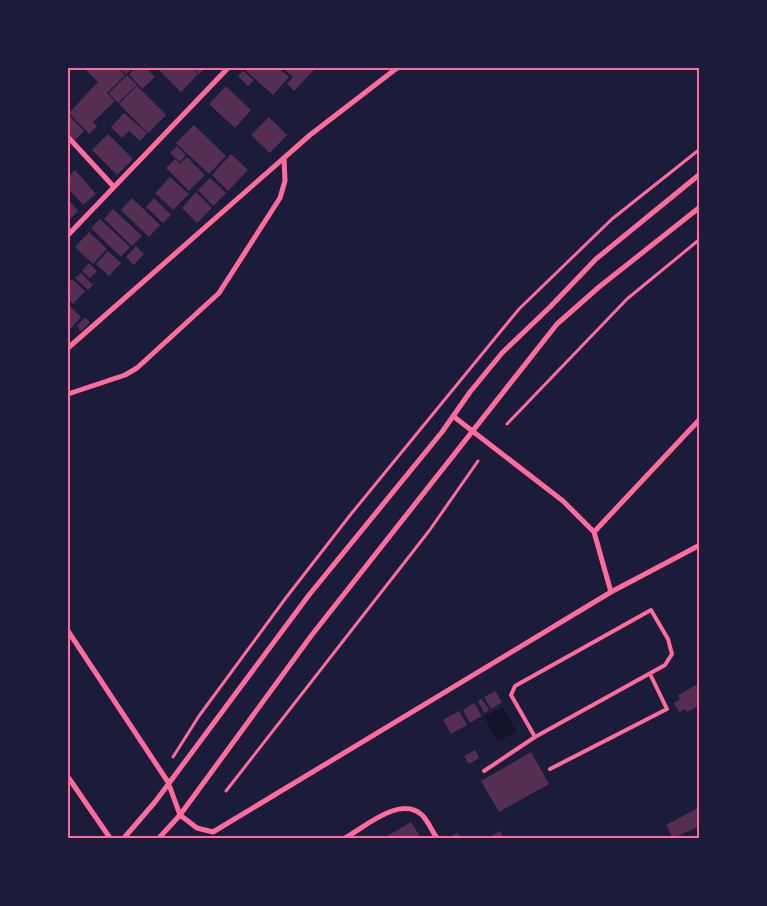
<svg xmlns="http://www.w3.org/2000/svg" width="767" height="906" viewBox="0 0 767 906" font-family="'Noto Sans',sans-serif">
<style>
.water{fill:#12122b}
.building{fill:#542f53}
.lines{fill:none;stroke-linecap:round;stroke-linejoin:round}
.path{stroke:#ff6b9d;stroke-width:3}
.service{stroke:#ff6b9d;stroke-width:4}
.minor{stroke:#ff6b9d;stroke-width:5}
.neatline{fill:none;stroke:#ff6b9d;stroke-width:2}
</style>
<rect width="100%" height="100%" fill="#1b1b3a"/>
<!-- water -->
<path class="water" d="M502 707 516 731 498 742 484 717Z"/>
<!-- building -->
<path class="building" d="M84 68H118L125 75 107 93 115 101 93 122 97 127 89 134 69 113 98 82Z
M120 68H133L126 74Z
M136 68H146L155 77 142 89 129 74Z
M157 68H191L198 74 181 92Z
M193 68H205L199 74Z
M243 68H278L289 77 273 95Z
M283 68H311L314 70 294 91 287 83 293 77Z
M243 71 254 80 248 86 238 76Z
M127 75 137 85 118 103 109 93Z
M137 86 166 115 148 133 119 104Z
M226 86 251 110 235 128 209 104Z
M124 113 147 133 140 141 129 131 122 138 111 127Z
M68 114 84 131 75 140 68 132Z
M269 117 287 135 270 153 251 135Z
M194 125 226 156 209 174 176 143Z
M108 134 133 159 117 175 92 150Z
M177 146 186 155 180 162 170 153Z
M231 154 248 170 228 191 212 175Z
M187 157 205 175 189 191 166 168 175 159 180 164Z
M75 170 96 194 83 205 68 188V177Z
M170 177 189 194 173 210 155 193Z
M210 178 226 193 213 206 198 190Z
M196 192 212 208 197 223 182 208Z
M132 198 160 225 149 237 121 210Z
M154 198 171 215 163 223 146 207Z
M68 199 78 211 68 221Z
M113 209 142 236 132 246 104 219Z
M100 219 130 247 121 257 91 228Z
M89 232 107 249 93 264 75 247Z
M136 246 144 254 134 265 126 257Z
M108 251 121 263 109 276 96 264Z
M89 263 97 271 90 278 82 271Z
M81 273 93 285 88 290 75 278Z
M72 279 85 291 73 304 68 299V284Z
M68 304 81 317 68 332Z
M85 317 90 322 81 331 77 326Z
M700 683V705L687 712 685 709 679 712 674 703 680 699 678 695Z
M495 691 502 702 491 709 484 697Z
M482 699 489 710 484 713 478 701Z
M474 703 482 716 470 723 463 710Z
M459 711 467 725 451 734 443 720Z
M475 750 479 758 469 764 464 756Z
M531 752 549 784 499 812 481 781Z
M700 807V826L673 838 666 825Z
M411 822 421 838H383L396 831Z
M500 831 504 838H488Z
M457 833 461 838H448Z"/>
<g class="lines">
<!-- path -->
<path class="path" d="M507 424 627 299 700 239
M173 757 199 716 285 599 351 514 519 309 612 219 700 149
M226 791 429 531 478 461"/>
<!-- service -->
<path class="service" d="M550 769 667 709 650 674
M484 771 535 737 665 665 672 654 668 639 651 610 515 686 511 695 535 737"/>
<!-- minor -->
<path class="minor" d="M68 137 114 187
M68 235 228 68
M68 348 310 135 397 68
M68 394 125 375 137 368 219 293 280 198 285 181 284 158
M453 416 563 501 594 532 611 592
M594 532 700 419
M68 631 168 782 180 815 197 828 213 832 611 592 700 545
M68 777 110 838
M124 838 155 802 309 595 442 432 470 392 502 353 550 307 596 259 700 174
M159 838 180 815 311 636 557 324 599 287 700 207
M345 838C365 827 400 795 422 815 428 821 432 831 437 838"/>
</g>
<!-- border -->
<rect width="767" height="906" fill="none" stroke="#1b1b3a" stroke-width="138"/>
<rect x="69" y="69" width="629" height="768" class="neatline"/>
</svg>
